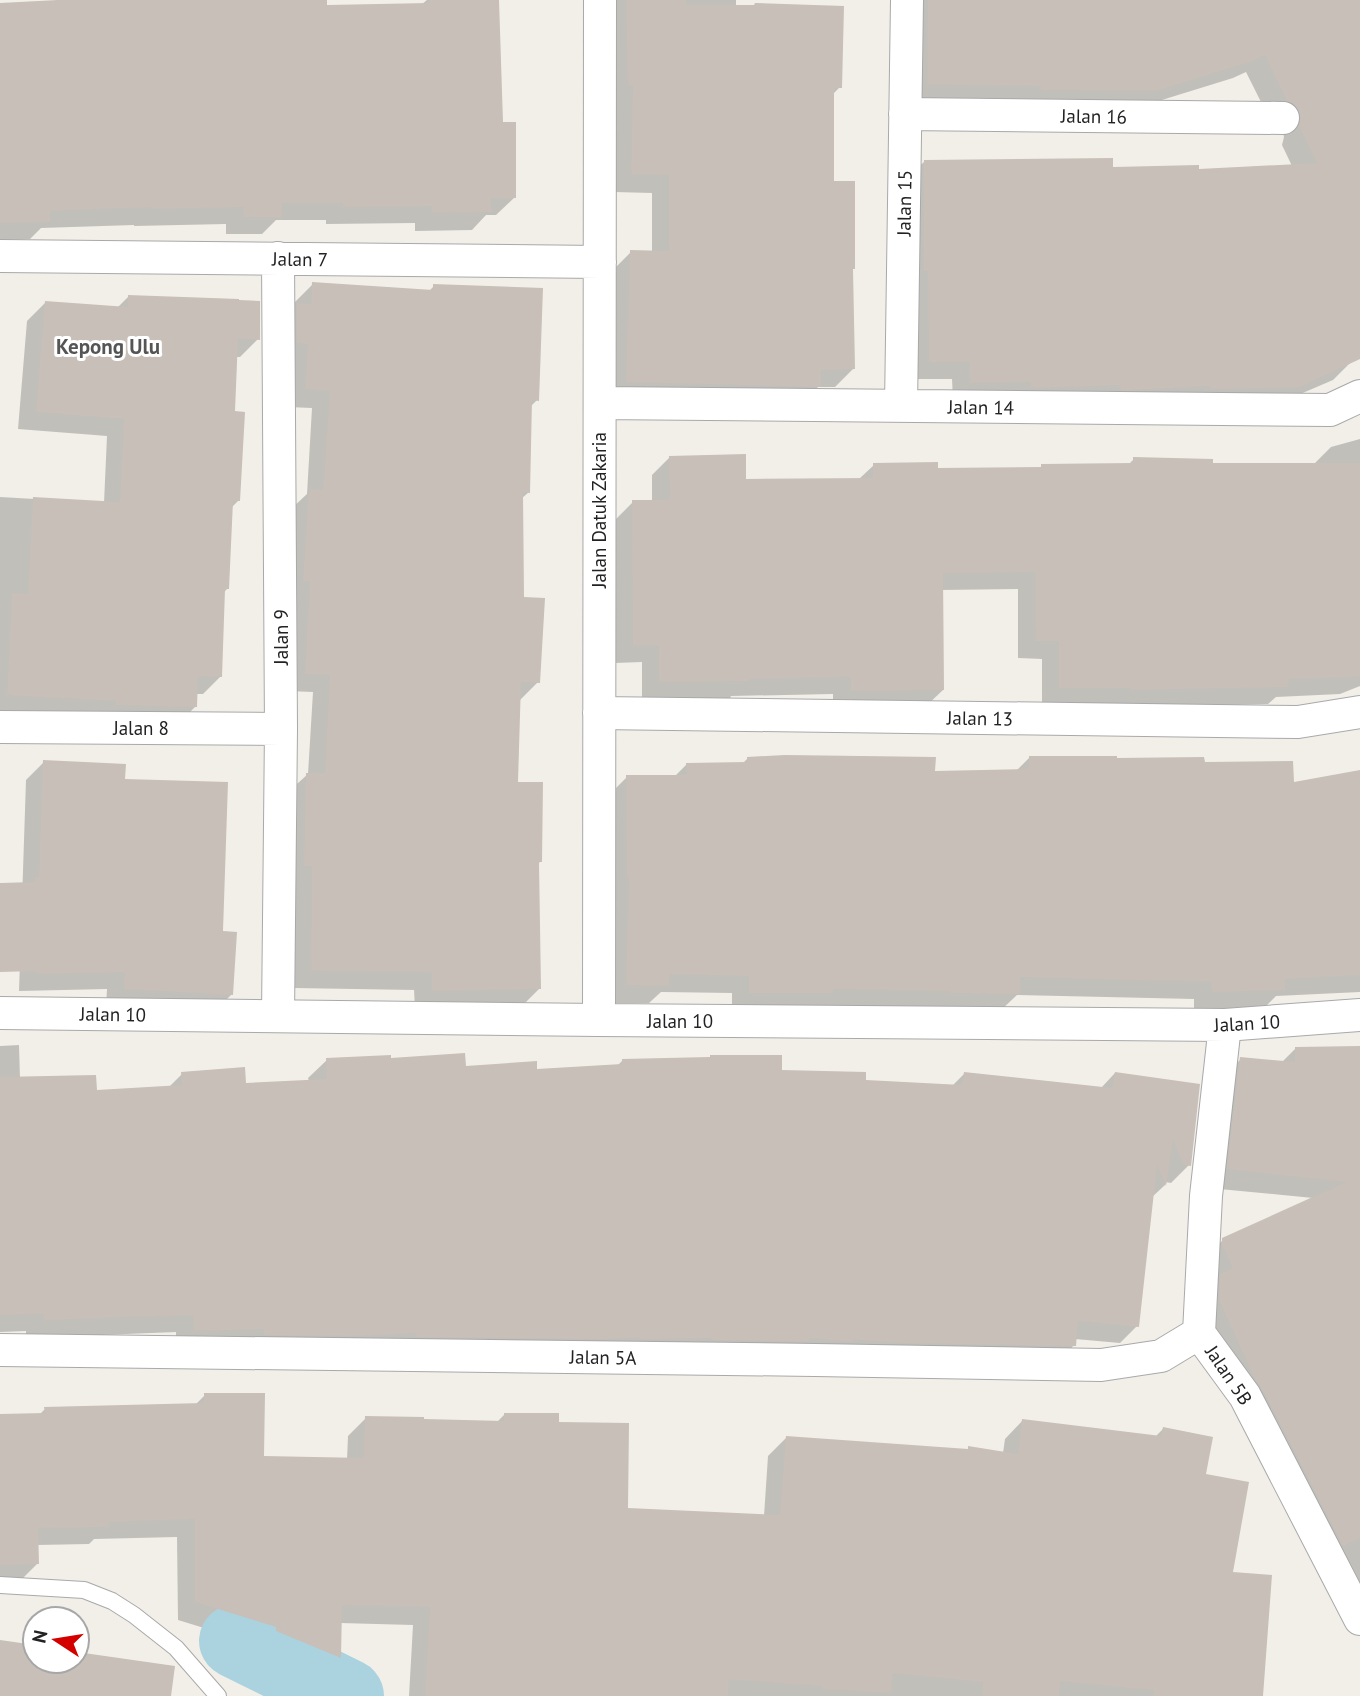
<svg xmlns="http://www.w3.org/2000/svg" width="1360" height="1696" viewBox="0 0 1360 1696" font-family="'PT Sans',sans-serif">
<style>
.shadow{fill:#0003}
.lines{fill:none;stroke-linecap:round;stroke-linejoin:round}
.river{stroke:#aad3df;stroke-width:74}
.building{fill:#c7bfb8}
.service-casing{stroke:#a9a9a9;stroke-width:18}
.minor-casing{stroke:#a9a9a9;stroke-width:34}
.service{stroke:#fff;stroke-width:16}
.minor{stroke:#fff;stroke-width:32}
.labels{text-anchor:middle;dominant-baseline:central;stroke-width:6;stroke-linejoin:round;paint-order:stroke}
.street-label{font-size:19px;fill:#222;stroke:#fff}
.neighbourhood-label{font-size:21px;font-weight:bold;fill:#555;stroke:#fff}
</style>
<rect width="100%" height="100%" fill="#f2efe9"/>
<!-- shadow -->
<path class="shadow" d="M56 0H325V7L421 5 427 0H497L502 123 515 197 496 215H486L472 230 415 231V223L326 224V220H276L262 234H226V224L134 226V225L41 228 30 239 0 240V5L53 3Z
M608 0H736V5L842 7 840 87 832 95V183L852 269 853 369 835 387H818L801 404 608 400 613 270 631 252H652V193L614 192 616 102H611Z
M917 0H1360V325L1352 361 1333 380 1277 404 953 400 952 379H912L906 179 925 161 1197 171 1292 166 1282 145 1284 137 1282 128 1269 118 1246 72 1233 78 1136 108 910 102Z
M313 284 428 292 434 286 537 400 530 407 529 492 521 499 522 598 538 682 520 700 516 784 540 862 537 865 539 989 521 1007 415 1008 414 990 294 988 288 792 308 774 313 692 287 691 291 509 307 494 312 408 288 407 279 323 295 307V302Z
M129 296 258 339 240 357H235L233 413 239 500 231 508 228 588 223 593 221 676 203 694H196V706L177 725 0 713V497L104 503 107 436 18 429 27 321 45 303 117 308Z
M1360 439V686L1340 694 1276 697 1268 704 1113 707 1042 706V659L1018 658V589L941 590 943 690 924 708 833 709V694L731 696 730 698 642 699V662L615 663V520L633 502H652V475L670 457 744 480 859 479 874 465 937 470 1039 469 1042 466 1128 465 1134 459 1211 464 1313 465 1331 447Z
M1030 757 1203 764 1292 785 1360 771V992L1276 996 1265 1007 1194 1009V999L1017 995 1000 1011 732 1010V993L661 992 649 1003H609V795L627 777 675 776 687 764 743 763 748 758 934 773 1016 771Z
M44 762 124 781 221 933 231 995 213 1013 106 1007 107 989 19 991 26 780Z
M19 1045 20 1079 95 1092 168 1088 182 1074 244 1085 309 1081 308 1078 327 1060H389L464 1068 535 1071 617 1066 623 1060 780 1072 864 1082 952 1086 965 1073 1101 1088 1115 1073 1198 1085 1189 1165 1171 1183 1165 1182V1185L1151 1198 1138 1325 1120 1343 1075 1339 1074 1345 1056 1364 176 1349V1332L26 1338V1331L0 1332V1046Z
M1296 1048H1360V1634L1201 1320 1204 1259 1223 1240 1313 1198 1209 1188 1222 1078 1241 1059 1281 1063Z
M205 1395 262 1458 347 1460 348 1436 366 1418 422 1421 497 1422 505 1414 557 1424 626 1509 764 1516 768 1456 786 1438 966 1451 969 1448 1003 1453 1005 1439 1023 1420 1155 1437 1163 1429 1204 1475 1261 1696H409L413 1625 340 1623 339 1658 321 1675 259 1649V1645L178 1620 177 1537 94 1539 89 1544 37 1545 38 1563 20 1581 0 1582V1416L40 1414 45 1409 195 1405Z"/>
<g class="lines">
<!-- river -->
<path class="river" d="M236 1641 347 1696"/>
</g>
<!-- building -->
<path class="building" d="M58 0H327V5L429 3V0H499L503 122H516V198H491L492 212 432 213V206L343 207V203H282V217H243L244 207 151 209V207L50 211V222L0 223V3Z
M626 0H686V5H754L755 3 844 6 842 88H834V181H855V269H853L855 369 821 370V387L626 382 630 250 669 251V175L631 174 633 85H628Z
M928 0H1360V359L1300 387 1211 389V386L1132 390H1121L1120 385 1031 388V382L970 383V362H929L928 271H924V160L1113 158V167L1199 165V169L1317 163 1299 126 1301 118 1299 110 1293 103 1287 101 1265 55 1253 61 1156 91 1041 90V86L927 85Z
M312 282 433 290V284L543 288 539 401 532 400 530 493 523 492 524 597 545 598 540 683 521 682 518 782H543L542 862H539L541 989 432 991V972L311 971 312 866H304L306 773H325L330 675 305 674 310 581H303L309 489 323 490 330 391 305 389 308 344 297 343V303L311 304Z
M128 295 239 299V300L260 301V340L238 338 235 411 245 412 240 501H233L229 589H225L222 677 198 676 197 707 116 705V701L7 695 12 593 28 594 33 497 120 502 124 419 36 412 45 301 128 307Z
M746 454V479L873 478V463L938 462V468L1041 467V464L1133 463V457L1213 459V463H1360V677L1289 679 1288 687 1130 690V688H1059V641H1036L1035 572 943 573 944 690 851 691V677L749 679V681L659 682V645L633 646 632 500H670L669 456Z
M785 755 936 757 935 771 1029 769V756H1117V758L1204 757 1205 762 1293 761 1294 782 1360 770V975L1285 979V990L1212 992V982L1020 977V994L950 993V991L833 989V993H749V976L670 974 669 986 626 985 629 876H627L626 775H687L686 763 747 762V757Z
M43 760 126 764 125 779 228 782 223 931 237 932 233 995 124 989 125 972 36 974V971L0 972V883L35 882V877H39Z
M1360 1046V1538L1343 1546 1265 1394 1255 1379 1219 1300 1220 1274 1233 1268 1222 1245V1238L1346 1182 1227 1169 1240 1057 1295 1062V1047Z
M465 1053 466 1066 537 1061V1069L622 1064V1059L710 1057V1055H782V1070L866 1072V1080L962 1085 964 1072 1112 1088 1115 1072 1200 1084 1191 1166 1184 1165 1173 1140 1166 1186 1157 1165 1139 1327 1078 1321 1076 1346 898 1343 853 1339V1342L809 1338V1342L713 1340V1338L640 1339V1337L601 1339 417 1337 416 1333 349 1336 264 1335V1329L194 1331 193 1315 44 1320 43 1314 0 1315V1077L96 1075 97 1090 182 1085 181 1072 245 1067 246 1083 327 1079 326 1058 391 1055V1058Z
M204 1393H265L264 1456 364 1458 365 1416 424 1417V1419L504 1421V1413H559V1422L629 1423 628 1508 780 1515 786 1436 968 1449V1446L1018 1454 1022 1419 1161 1436 1163 1427 1213 1437 1206 1474 1249 1482 1233 1572 1272 1575 1263 1696H1153L1154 1690 1060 1681 1059 1696H982L983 1682 893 1673 891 1693 822 1689V1686L729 1679 728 1696H425L430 1607 342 1605 341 1658 276 1631V1627L195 1602V1519L109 1522V1527L38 1528 39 1564 0 1565V1414L45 1413 44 1407 204 1403Z
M0 1640 35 1645V1661H77V1652L175 1666 171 1696H0Z"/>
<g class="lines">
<defs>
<path id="service" d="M0 1585 84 1590 112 1601 134 1615 176 1648 218 1696"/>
<path id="minor" d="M905 114 1283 118
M0 256 600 262
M600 403 1330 410 1360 396
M901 406 907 0
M599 713 1298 722 1360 712
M0 727 281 729
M0 1013 599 1020 1225 1025 1360 1015
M278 1016 281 729 278 258
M599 1020 600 0
M1225 1025 1206 1196 1199 1333 1245 1396 1360 1619
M0 1350 815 1360 1101 1365 1161 1356 1199 1333"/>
</defs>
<!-- service casing -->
<use href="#service" class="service-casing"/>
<!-- minor casing -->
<use href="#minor" class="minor-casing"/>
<!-- service -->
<use href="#service" class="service"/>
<!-- minor -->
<use href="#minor" class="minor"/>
</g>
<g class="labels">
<!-- street labels -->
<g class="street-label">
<text transform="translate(1094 116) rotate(1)">Jalan 16</text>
<text transform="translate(904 203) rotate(-89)">Jalan 15</text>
<text transform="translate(300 259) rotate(1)">Jalan 7</text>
<text transform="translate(981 407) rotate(1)">Jalan 14</text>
<text transform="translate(599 510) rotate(-90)">Jalan Datuk Zakaria</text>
<text transform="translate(281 637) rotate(-90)">Jalan 9</text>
<text transform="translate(980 718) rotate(1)">Jalan 13</text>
<text x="141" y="728">Jalan 8</text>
<text transform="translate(113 1014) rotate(1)">Jalan 10</text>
<text x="680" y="1021">Jalan 10</text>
<text transform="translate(1247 1023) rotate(-3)">Jalan 10</text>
<text transform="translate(603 1357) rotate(1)">Jalan 5A</text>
<text transform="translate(1229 1375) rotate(56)">Jalan 5B</text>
</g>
<!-- neighbourhood labels -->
<g class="neighbourhood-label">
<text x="108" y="346">Kepong Ulu</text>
</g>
</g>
<!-- north arrow -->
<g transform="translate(56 1640) rotate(282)"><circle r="33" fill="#ffffff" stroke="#a7a7a7" stroke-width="2"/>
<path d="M0-5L12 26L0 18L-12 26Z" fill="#d40000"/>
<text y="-10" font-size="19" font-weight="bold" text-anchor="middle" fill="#222222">N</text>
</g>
</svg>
